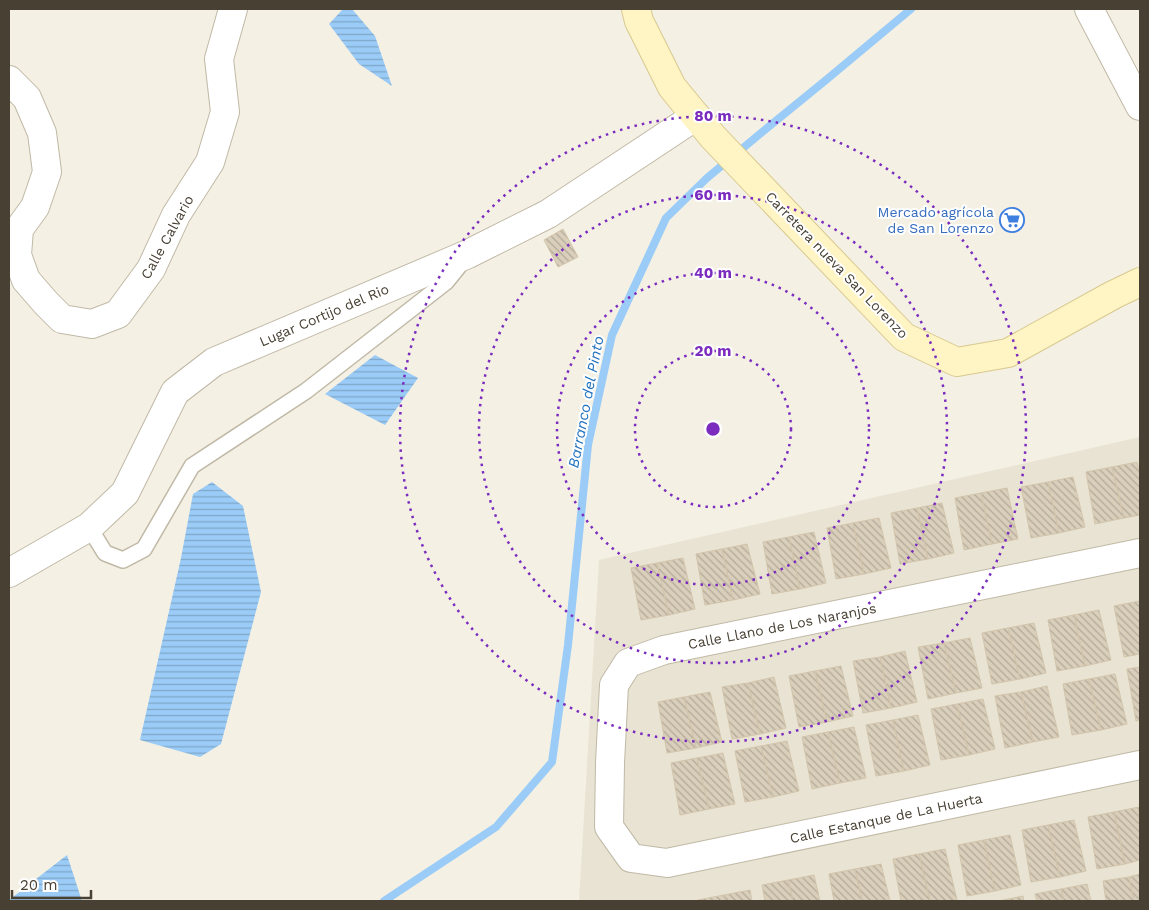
<svg xmlns="http://www.w3.org/2000/svg" width="1149" height="910" viewBox="0 0 1149 910" font-family="'Work Sans',sans-serif">
<style>
.residential{fill:#e8e3d2}
.water{fill:url(#water-rules)}
.lines{fill:none;stroke-linecap:round;stroke-linejoin:round}
.stream{stroke:#9accf7;stroke-width:8}
.building{fill:url(#building-back-hatch);stroke:#d2c5ab}
.lane-casing{stroke:#c0b9a6;stroke-width:18}
.street-casing{stroke:#c0b9a6;stroke-width:30}
.secondary-casing{stroke:#d8c98f;stroke-width:30}
.lane{stroke:#fff;stroke-width:15}
.street{stroke:#fff;stroke-width:28}
.secondary{stroke:#fff4c3;stroke-width:28}
.ring{fill:none;stroke:#7b2cbf;stroke-width:2.5;stroke-dasharray:2.5 5}
.labels{text-anchor:middle;dominant-baseline:central;stroke-width:4;stroke-linejoin:round;paint-order:stroke}
.shop-label{font-size:14px;fill:#366cbe;stroke:#fff;text-anchor:end}
.street-label{font-size:14px;fill:#474033;stroke:#fff}
.water-label{font-size:15px;font-style:italic;fill:#2273bd;stroke:#fff}
.centre{fill:#7b2cbf;stroke:#fff;stroke-width:2.5}
.ring-label{font-size:15px;text-anchor:middle;font-weight:bold;fill:#7b2cbf;stroke:#fff;stroke-width:4;stroke-linejoin:round;paint-order:stroke}
</style>
<defs>
<pattern id="water-rules" width="6" height="5" patternUnits="userSpaceOnUse" patternTransform="scale(1.25)"><rect width="6" height="5" fill="#9accf7"/><path d="M0 2.5h6" fill="none" stroke="#7fa7c9"/></pattern>
<pattern id="building-back-hatch" width="6" height="6" patternUnits="userSpaceOnUse" patternTransform="scale(1.25)"><rect width="6" height="6" fill="#dacfbb"/><path d="M-1 5l2 2M0 0l6 6M5-1l2 2" fill="none" stroke="#b3a999"/></pattern>
</defs>
<rect width="100%" height="100%" fill="#f4f0e4"/>
<!-- residential -->
<path class="residential" d="M1140 437V901H579L599 560Z"/>
<!-- water -->
<path class="water" d="M343 9H352L375 36 392 86 359 64 329 24Z
M375 355 418 378 385 425 325 394Z
M212 482 243 506 261 592 221 744 200 757 140 740 181 558 193 494Z
M67 855 82 901H9V900Z"/>
<g class="lines">
<!-- stream -->
<path class="stream" d="M384 901 496 827 552 762 568 645 588 445 612 335 666 218 707 178 761 133 826 80 911 9"/>
</g>
<!-- building -->
<path class="building" d="M563 229 578 257 558 267 544 240Z
M1137 462 1140 474V515L1124 518 1112 467Z
M1112 467 1124 518 1095 524 1086 472Z
M1073 477 1085 527 1059 533 1048 482Z
M1048 482 1059 533 1031 538 1021 487Z
M1007 488 1018 539 992 544 981 493Z
M981 493 992 544 964 550 955 498Z
M942 503 954 553 928 559 917 508Z
M917 508 928 559 900 564 891 513Z
M879 518 891 568 864 574 853 523Z
M853 523 864 574 836 579 827 528Z
M814 532 826 583 800 589 789 537Z
M789 537 800 589 772 594 763 542Z
M747 544 760 594 733 600 722 549Z
M722 549 733 600 705 605 696 554Z
M683 558 695 609 669 615 657 563Z
M657 563 669 615 641 620 631 568Z
M1140 601V654L1124 657 1114 606Z
M1099 610 1111 660 1085 666 1074 615Z
M1074 615 1085 666 1057 671 1048 620Z
M1034 623 1046 673 1020 679 1008 628Z
M1008 628 1020 679 992 684 982 633Z
M970 638 982 688 956 693 944 643Z
M944 643 956 693 928 699 918 647Z
M905 651 917 702 891 708 880 657Z
M880 657 891 708 863 713 853 661Z
M841 666 853 716 827 722 815 671Z
M1140 667V720L1136 721 1127 669Z
M815 671 827 722 799 727 789 676Z
M1115 674 1127 724 1101 730 1089 679Z
M774 677 786 728 760 734 748 683Z
M1089 679 1101 730 1072 735 1063 684Z
M748 683 760 734 732 739 722 687Z
M1047 686 1059 737 1033 742 1021 692Z
M710 692 722 742 696 748 684 697Z
M1021 692 1033 742 1005 748 995 696Z
M684 697 696 748 667 753 658 702Z
M983 699 995 749 969 755 957 704Z
M957 704 969 755 941 760 931 709Z
M918 715 930 765 904 771 893 720Z
M893 720 904 771 876 776 866 725Z
M854 727 866 778 840 783 828 732Z
M828 732 840 783 812 789 802 737Z
M787 741 799 791 773 797 761 746Z
M761 746 773 797 745 802 735 751Z
M723 753 735 804 709 809 697 758Z
M697 758 709 809 680 815 671 763Z
M1139 807 1140 860 1125 864 1114 812Z
M1114 812 1125 864 1097 869 1088 817Z
M1074 820 1086 871 1060 877 1048 825Z
M1048 825 1060 877 1031 882 1022 830Z
M1010 835 1021 885 995 891 984 840Z
M984 840 995 891 967 896 958 845Z
M945 849 957 900 949 901H930L919 854Z
M919 854 930 901H901L893 859Z
M881 864 890 901H862L855 869Z
M855 869 862 901H834L829 874Z
M1140 874V901H1134L1129 877Z
M814 875 820 901H793L788 880Z
M1129 877 1134 901H1106L1103 881Z
M788 880 793 901H765L762 885Z
M1087 884 1091 901H1064L1061 889Z
M1061 889 1064 901H1037L1035 894Z
M750 890 752 901H725L724 895Z
M724 895 725 901H698V900Z
M1023 896 1024 901H999Z"/>
<g class="lines">
<defs>
<path id="lane" d="M89 527 105 553 123 560 144 549 192 466 306 391 446 282 463 261"/>
<path id="street" d="M1089 9 1140 106
M9 80 27 98 42 133 47 172 35 207 19 229 17 255 26 280 46 303 62 319 92 324 118 314 151 269 176 215 210 162 225 112 219 59 233 9
M1140 553 664 650 628 663 614 685 610 763 609 827 631 858 667 863 1140 765
M9 573 89 527 125 493 175 392 214 362 468 254 548 214 696 116"/>
<path id="secondary" d="M636 9 639 21 672 87 713 137 904 337 957 362 1008 353 1113 295 1140 282"/>
</defs>
<!-- lane casing -->
<use href="#lane" class="lane-casing"/>
<!-- street casing -->
<use href="#street" class="street-casing"/>
<!-- secondary casing -->
<use href="#secondary" class="secondary-casing"/>
<!-- lane -->
<use href="#lane" class="lane"/>
<!-- street -->
<use href="#street" class="street"/>
<!-- secondary -->
<use href="#secondary" class="secondary"/>
</g>
<!-- distance rings -->
<g class="ring">
<circle cx="713" cy="429" r="78"/>
<circle cx="713" cy="429" r="156"/>
<circle cx="713" cy="429" r="234"/>
<circle cx="713" cy="429" r="313"/>
</g>
<!-- icons -->
<defs>
<symbol id="supermarket-ring" viewBox="-11 -11 22 22"><circle r="9.5" fill="#fff" stroke="#3f7fe0" stroke-width="1.5"/><path d="M-6-5.5h2.5l.6 2H6L4.5 2H-2.5L-4.4-4H-6ZM-1.5 3.2a1.3 1.3 0 1 0 .1 0ZM3 3.2a1.3 1.3 0 1 0 .1 0Z" fill="#3f7fe0"/></symbol>
</defs>
<g fill-rule="evenodd">
<use href="#supermarket-ring" x="998" y="206" width="28" height="28"/>
</g>
<g class="labels">
<!-- shop labels -->
<g class="shop-label">
<text x="994" y="212">Mercado agrícola<tspan x="994" dy="16">de San Lorenzo</tspan></text>
</g>
<!-- street labels -->
<g class="street-label">
<text transform="translate(167 237) rotate(-61)">Calle Calvario</text>
<text transform="translate(837 265) rotate(46)">Carretera nueva San Lorenzo</text>
<text transform="translate(324 315) rotate(-23)">Lugar Cortijo del Rio</text>
<text transform="translate(782 626) rotate(-11)">Calle Llano de Los Naranjos</text>
<text transform="translate(886 818) rotate(-12)">Calle Estanque de La Huerta</text>
</g>
<!-- water labels -->
<g class="water-label">
<text transform="translate(586 402) rotate(-79)">Barranco del Pinto</text>
</g>
</g>
<circle cx="713" cy="429" r="8" class="centre"/>
<g class="ring-label">
<text x="713" y="121">80 m</text>
<text x="713" y="200">60 m</text>
<text x="713" y="278">40 m</text>
<text x="713" y="356">20 m</text>
</g>
<!-- border -->
<rect width="1149" height="910" fill="none" stroke="#474033" stroke-width="20"/>
<!-- scale -->
<path d="M12 890v8h79v-8" fill="none" stroke="#474033" stroke-width="2.5"/>
<text x="20" y="890" font-size="15" fill="#474033" stroke="#ffffff" stroke-width="4" paint-order="stroke">20 m</text>
</svg>
